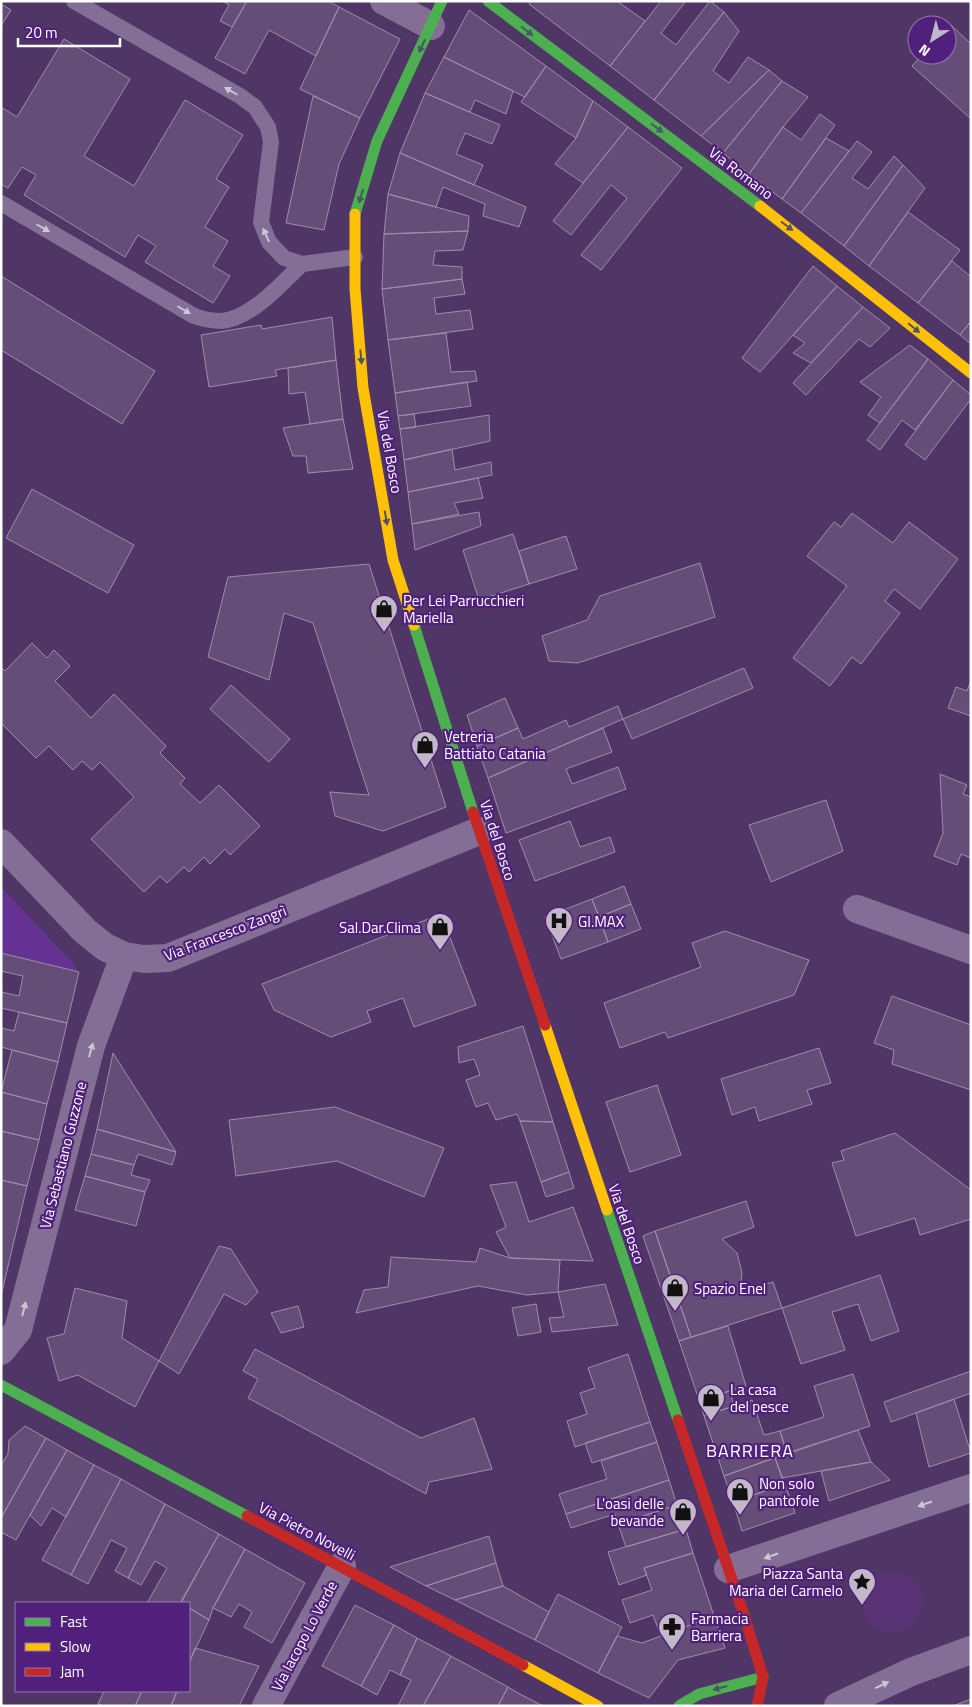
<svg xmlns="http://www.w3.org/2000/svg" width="972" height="1707" viewBox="0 0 972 1707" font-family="'Titillium Web',sans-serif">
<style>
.green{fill:#653293}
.water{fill:#583376}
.building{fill:#644e77;stroke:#9e8dac}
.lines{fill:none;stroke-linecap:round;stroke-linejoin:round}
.lane{stroke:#836f96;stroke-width:16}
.street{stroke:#836f96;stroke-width:28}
.fast{stroke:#4caf50;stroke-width:11}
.slow{stroke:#ffc107;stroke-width:11}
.jam{stroke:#c62828;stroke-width:11}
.oneway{fill:#4f526d}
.oneway2{fill:#cdc5d5}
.labels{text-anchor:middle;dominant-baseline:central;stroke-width:4.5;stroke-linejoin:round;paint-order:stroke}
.street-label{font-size:15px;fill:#fff;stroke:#51207c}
.poi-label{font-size:15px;fill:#fff;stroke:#51207c;text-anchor:start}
.quarter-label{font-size:18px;letter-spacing:1px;fill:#fff;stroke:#51207c}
</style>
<rect width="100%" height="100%" fill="#503567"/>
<!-- green -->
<path class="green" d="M1 887 70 960 79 972 1 953Z"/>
<!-- water -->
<path class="water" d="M862 1602a30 30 0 1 1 60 0a30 30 0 1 1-60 0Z"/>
<!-- building -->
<path class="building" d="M222 1H247L232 27 220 21 229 5Z
M247 1H328L339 7 316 56 269 30 245 74 215 58Z
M531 1H617L645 21 610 66 529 4Z
M661 1H686L661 33 676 45 710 1 724 12 654 100 610 66Z
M1 4 11 10 1 26Z
M339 7 400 39 360 118 300 89Z
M469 10 546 66 525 97 444 57Z
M724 12 739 31 713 71 729 83 748 57 769 70 701 136 654 100Z
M950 24 971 44V119L912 66 922 55H947V27Z
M64 39 130 79 84 156 134 186 185 100 243 135 216 179 229 187 205 227 228 241 213 266 230 276 213 303 145 262 156 246 138 235 125 257 24 195 36 175 22 167 8 188 1 184V107L17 117Z
M444 57 513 91 506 114 475 100 470 112 425 93Z
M546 66 593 101 576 138 521 102Z
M769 70 782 81 723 153 701 136Z
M782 81 808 97 783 127 749 174 723 153Z
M425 93 500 125 492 144 465 133 456 154 483 165 474 185 400 153Z
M313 96 360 118 339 164 324 230 286 223Z
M593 101 628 127 583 183 555 164 576 138Z
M820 114 835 125 782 199 749 174 783 127 801 140Z
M628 127 682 168 601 270 581 255 627 198 611 185 571 235 553 221Z
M826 138 849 151 801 213 782 199Z
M857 141 872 152 852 178 868 189 894 156 903 165 844 246 801 213Z
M400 153 526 207 519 227 483 216 485 204 443 187 436 207 388 194Z
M903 165 925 188 869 266 844 246Z
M388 194 469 216 468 231 384 234Z
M908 212 960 250 918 303 869 266Z
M468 231 463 250 435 251 433 265 462 267V279L382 289 384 234Z
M952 261 971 277V321L960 335 918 303Z
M813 266 837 286 760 372 742 358Z
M1 276 155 371 122 424 1 350Z
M462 279 465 294 434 298 436 314 470 310 473 329 388 340 382 289Z
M837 286 863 307 811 363 793 353 805 343 793 335Z
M863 307 890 328 870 347 859 339 806 395 793 383Z
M332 317 336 360 275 370 277 376 209 387 201 335 261 325 262 329Z
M971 321V344L960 335Z
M446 333 451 372 475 371 477 381 395 393 388 340Z
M910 345 928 359 880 423 868 415 881 397 860 382Z
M928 359 953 380 915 430 902 420 880 450 867 440Z
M336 360 343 419 310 424 305 392 289 394 288 368Z
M953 380 971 395V399L925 460 905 445Z
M467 382 471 406 398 416 395 393Z
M414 414 416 427 400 429 398 416Z
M489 415 490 441 404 460 400 429Z
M343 419 353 469 308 473 306 456H293L283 428Z
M452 449 455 470 491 462 492 475 408 492 404 460Z
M478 478 483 498 454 503 459 514 412 524 408 492Z
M32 489 134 545 108 593 6 538Z
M479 512 481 526 415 550 412 524Z
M852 513 893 543 909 522 958 559 920 609 894 589 885 601 900 613 861 664 852 657 830 686 793 658 847 586 807 556 834 522 841 527Z
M513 534 529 584 479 600 463 550Z
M566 536 577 569 529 584 519 551Z
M700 563 715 617 578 663 549 661 542 636 587 620 600 596Z
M369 564 446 807 383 831 335 816 330 792 369 795 313 623 284 613 269 680 208 657 228 577Z
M32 643 47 658 54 650 70 666 55 681 91 718 114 694 166 746 160 753 185 778 180 784 200 803 219 785 260 826 230 855 225 849 210 864 204 857 189 872 184 867 167 883 160 876 144 892 91 839 134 797 100 762 92 770 82 761 73 770 49 746 36 758 1 723V667L5 671Z
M744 668 753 688 632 739 623 719Z
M971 680V716L948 708 956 687 967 691Z
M231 685 290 739 269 762 210 709Z
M505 698 518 728 477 746 467 715Z
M618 706 623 719 488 778 477 746 518 728 523 739 566 720 569 727Z
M603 728 612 752 566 769 572 784 618 767 626 789 506 833 488 778Z
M940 774 967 785 963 794 971 797V858L961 854 957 865 934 856 943 833Z
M826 800 843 851 771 882 749 825Z
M570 821 580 847 610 837 615 852 535 881 519 840Z
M624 886 631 904 599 917 592 899Z
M592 899 608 942 561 959 545 917Z
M631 904 641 929 608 942 599 917Z
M441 914 476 1005 414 1027 403 998 367 1011 371 1022 331 1037 274 1010 262 984Z
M725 931 809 960 794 995 668 1038 665 1032 620 1048 604 1003 701 967 692 943Z
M1 953 79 972 67 1023 1 1008V992L19 996 23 976 1 971Z
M892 996 971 1025V1090L892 1064 894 1050 874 1043Z
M19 1012 67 1023 58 1062 1 1047V1028L14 1031Z
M523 1026 535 1064 553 1122 520 1121 517 1114 496 1120 488 1103 476 1107 466 1080 480 1075 474 1059 459 1063 458 1047Z
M819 1048 831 1083 807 1090 812 1104 759 1121 755 1107 732 1115 721 1079Z
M12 1050 58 1062 47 1104 1 1092Z
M113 1053 176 1152 97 1129Z
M657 1085 681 1155 630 1172 606 1102Z
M1 1092 47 1104 39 1140 1 1131Z
M335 1107 444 1148 424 1197 337 1161 236 1176 229 1120Z
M520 1121 553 1122 569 1172 541 1182Z
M97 1129 176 1152 172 1165 138 1154 134 1165 91 1154Z
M1 1131 39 1140 27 1186 1 1180Z
M895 1133 971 1190V1219L920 1235 915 1218 856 1236 832 1163 844 1160 841 1151Z
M91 1154 134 1165 131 1175 150 1180 145 1192 85 1176Z
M569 1172 574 1188 546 1197 541 1182Z
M85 1176 145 1192 136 1226 75 1210Z
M1 1180 27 1186 1 1296Z
M516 1182 529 1222 573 1207 593 1261 510 1258 496 1232 506 1227 490 1185Z
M746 1201 754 1227 722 1239 737 1253 742 1273 740 1292 773 1282 782 1308 691 1337 655 1231Z
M655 1231 691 1337 679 1341 643 1236Z
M219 1246 231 1249 258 1292 246 1305 224 1294 179 1374 159 1361Z
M480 1248 510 1258 560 1260 558 1292 527 1295 478 1286 356 1313 364 1290 388 1287 391 1257 476 1262Z
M880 1275 899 1331 871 1341 858 1304 832 1312 845 1350 801 1364 782 1308Z
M605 1284 618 1325 552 1332 549 1318 564 1317 558 1292Z
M75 1288 127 1301 122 1338 159 1361 135 1407 78 1375 59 1381 47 1338 64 1334Z
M536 1304 541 1332 518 1336 512 1308Z
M298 1306 304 1327 281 1333 271 1313Z
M728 1326 746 1386 699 1400 679 1341Z
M255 1349 421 1438 474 1418 492 1469 429 1482 426 1494 248 1398 258 1379 243 1371Z
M628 1354 650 1422 575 1447 567 1421 587 1414 580 1393 595 1388 588 1368Z
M971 1371V1393L891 1422 884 1402Z
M853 1374 870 1426 787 1453 780 1431 824 1417 814 1386Z
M730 1391 734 1406 704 1416 699 1400Z
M954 1399 971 1453 929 1467 916 1413Z
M752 1400 764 1435 780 1431 787 1453 724 1476 704 1416Z
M650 1422 657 1442 592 1463 585 1443Z
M25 1426 46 1438 1 1518V1465L8 1454 9 1440Z
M858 1430 871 1462 782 1478 775 1458Z
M46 1438 67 1450 16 1540 1 1532V1518Z
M657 1442 669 1480 566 1514 559 1494 607 1479 601 1461Z
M67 1450 94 1465 66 1517 52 1508 41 1526 30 1515Z
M775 1458 785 1484 733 1502 724 1476Z
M871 1462 890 1480 829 1501 821 1471Z
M94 1465 121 1479 71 1575 42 1560Z
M121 1479 165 1504 128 1578 115 1571 127 1548 111 1540 88 1584 71 1575Z
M669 1480 677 1505 618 1524 615 1514 571 1528 566 1514Z
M785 1484 795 1513 742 1531 733 1502Z
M165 1504 219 1534 180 1603H147L167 1568 155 1561 141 1585 128 1578Z
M677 1505 686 1529 626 1547 618 1524Z
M686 1529 693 1553 644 1568 647 1575 619 1585 608 1552Z
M219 1534 245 1549 213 1608 209 1620 189 1608V1603H181Z
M489 1536 496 1563 426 1586 390 1567Z
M245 1549 305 1583 272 1643 244 1627 252 1612 239 1604 231 1617 213 1608Z
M693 1553 714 1616 661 1636 653 1615 630 1623 622 1600 652 1590 644 1568Z
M496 1563 503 1586 455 1600 426 1586Z
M503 1586 549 1612 535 1640 455 1600Z
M558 1594 622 1627 598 1673 535 1640Z
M355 1605 394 1625 361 1686 322 1666Z
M189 1608 209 1620 189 1663Z
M714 1616 725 1648 678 1660 649 1698 598 1673 617 1636 642 1643Z
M394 1625 417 1638 400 1675 390 1670 377 1695 361 1686Z
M417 1638 451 1656 423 1706H398L411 1680 400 1675Z
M195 1648 259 1666 239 1706H171L177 1691H189V1663Z
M451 1656 508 1687 498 1706H423Z
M508 1687 518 1693 543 1706H498Z
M104 1691H142L135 1706H104L98 1704Z
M142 1691H177L171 1706H135Z
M971 1699V1706H953Z"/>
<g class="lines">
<!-- lane -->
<path class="lane" d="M74 1 240 96 255 107 268 127 271 142 261 222 269 242 284 258 302 264 355 257
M1 203 194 316C203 319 211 321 221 321 251 319 281 284 302 264"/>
<!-- street -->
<path class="street" d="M384 1 431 26
M1 843 85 931 105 947 124 956 144 959 168 958 479 831
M857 909 971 950
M1 1351 18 1330 91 1046 124 956
M728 1569 971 1488
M266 1706 342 1566
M838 1706 911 1672 971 1650"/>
<!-- fast -->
<path class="fast" d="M488 1 760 206
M355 214 377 141 442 1
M414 625 473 812
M607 1210 678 1420
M1 1385 247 1516
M679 1706 699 1694 763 1677"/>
<!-- slow -->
<path class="slow" d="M760 206 971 373
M355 214V289L363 388 393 560 414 625
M545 1025 607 1210
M523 1665 598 1706"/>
<!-- jam -->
<path class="jam" d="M473 812 545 1025
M678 1420 745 1618 763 1677 757 1706
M247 1516 523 1665"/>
</g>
<!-- one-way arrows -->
<defs><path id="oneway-solid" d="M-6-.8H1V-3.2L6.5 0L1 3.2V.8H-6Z" transform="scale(1.25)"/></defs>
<g class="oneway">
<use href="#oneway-solid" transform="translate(527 31) rotate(37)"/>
<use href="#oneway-solid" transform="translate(422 46) rotate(115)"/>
<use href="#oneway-solid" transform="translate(657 128) rotate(37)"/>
<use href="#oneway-solid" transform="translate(361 196) rotate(106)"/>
<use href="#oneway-solid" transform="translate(787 226) rotate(37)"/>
<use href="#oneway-solid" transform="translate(914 328) rotate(39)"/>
<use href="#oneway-solid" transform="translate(361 357) rotate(85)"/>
<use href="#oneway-solid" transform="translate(386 518) rotate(80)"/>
<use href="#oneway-solid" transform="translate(720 1688) rotate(165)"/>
</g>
<g class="oneway2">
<use href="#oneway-solid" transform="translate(231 91) rotate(-150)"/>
<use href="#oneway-solid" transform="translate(43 228) rotate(30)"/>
<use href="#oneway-solid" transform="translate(266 235) rotate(-114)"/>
<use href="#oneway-solid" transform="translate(184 310) rotate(30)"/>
<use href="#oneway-solid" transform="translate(91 1050) rotate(-74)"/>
<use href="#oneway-solid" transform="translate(24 1309) rotate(-76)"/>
<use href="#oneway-solid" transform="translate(925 1504) rotate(161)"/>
<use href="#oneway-solid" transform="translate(771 1556) rotate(161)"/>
<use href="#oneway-solid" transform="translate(882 1685) rotate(-25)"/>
</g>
<!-- icons -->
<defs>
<symbol id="shop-pin" viewBox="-11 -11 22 30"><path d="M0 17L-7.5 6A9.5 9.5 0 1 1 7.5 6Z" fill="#c2b8ca" stroke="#51207c"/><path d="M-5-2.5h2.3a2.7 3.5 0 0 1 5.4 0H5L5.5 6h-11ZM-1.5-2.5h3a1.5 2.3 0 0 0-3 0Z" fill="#111"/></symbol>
<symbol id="hospital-pin" viewBox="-11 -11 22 30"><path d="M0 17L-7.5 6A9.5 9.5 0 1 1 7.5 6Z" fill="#c2b8ca" stroke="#51207c"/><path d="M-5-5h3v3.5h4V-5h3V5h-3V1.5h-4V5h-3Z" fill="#111"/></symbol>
<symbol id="sight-pin" viewBox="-11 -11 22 30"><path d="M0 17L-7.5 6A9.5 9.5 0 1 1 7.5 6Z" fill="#c2b8ca" stroke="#51207c"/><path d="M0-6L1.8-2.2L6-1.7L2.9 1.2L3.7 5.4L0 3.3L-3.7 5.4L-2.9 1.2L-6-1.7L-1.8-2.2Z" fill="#111"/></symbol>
<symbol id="pharmacy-pin" viewBox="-11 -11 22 30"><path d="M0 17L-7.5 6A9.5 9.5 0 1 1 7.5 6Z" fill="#c2b8ca" stroke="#51207c"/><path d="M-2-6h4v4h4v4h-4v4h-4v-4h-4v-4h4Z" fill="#111"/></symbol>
</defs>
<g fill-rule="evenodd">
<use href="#shop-pin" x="368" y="593" width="32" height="43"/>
<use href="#shop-pin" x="409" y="729" width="32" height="43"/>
<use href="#hospital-pin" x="543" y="905" width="32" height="43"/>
<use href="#shop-pin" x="424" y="911" width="32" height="43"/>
<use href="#shop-pin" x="659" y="1272" width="32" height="43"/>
<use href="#shop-pin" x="695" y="1382" width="32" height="43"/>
<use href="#shop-pin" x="724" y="1476" width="32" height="43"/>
<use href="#shop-pin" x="667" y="1496" width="32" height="43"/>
<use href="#sight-pin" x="846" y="1566" width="32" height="43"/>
<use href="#pharmacy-pin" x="656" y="1611" width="32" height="43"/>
</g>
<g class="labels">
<!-- street labels -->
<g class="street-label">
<text transform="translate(741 173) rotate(37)">Via Romano</text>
<text transform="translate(390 452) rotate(80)">Via del Bosco</text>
<text transform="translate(498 840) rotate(72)">Via del Bosco</text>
<text transform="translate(225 933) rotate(-21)">Via Francesco Zangrì</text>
<text transform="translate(63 1155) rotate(-76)">Via Sebastiano Guzzone</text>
<text transform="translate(627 1224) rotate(71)">Via del Bosco</text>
<text transform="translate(307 1531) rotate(28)">Via Pietro Novelli</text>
<text transform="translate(304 1636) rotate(-62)">Via Iacopo Lo Verde</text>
</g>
<!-- poi labels -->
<g class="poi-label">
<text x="403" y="600">Per Lei Parrucchieri<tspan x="403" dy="17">Mariella</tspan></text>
<text x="444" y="736">Vetreria<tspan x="444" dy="17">Battiato Catania</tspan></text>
<text x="578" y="921">GI.MAX</text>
<text x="421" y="927" text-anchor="end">Sal.Dar.Clima</text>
<text x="694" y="1288">Spazio Enel</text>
<text x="730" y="1389">La casa<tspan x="730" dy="17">del pesce</tspan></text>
<text x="759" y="1483">Non solo<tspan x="759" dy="17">pantofole</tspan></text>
<text x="664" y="1503" text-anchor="end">L'oasi delle<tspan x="664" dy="17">bevande</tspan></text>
<text x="843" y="1573" text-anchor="end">Piazza Santa<tspan x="843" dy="17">Maria del Carmelo</tspan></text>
<text x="691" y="1618">Farmacia<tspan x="691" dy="17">Barriera</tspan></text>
</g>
<!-- quarter labels -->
<g class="quarter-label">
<text x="750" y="1450">BARRIERA</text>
</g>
</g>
<!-- border -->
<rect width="972" height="1707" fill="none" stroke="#ffffff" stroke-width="5"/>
<!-- legend -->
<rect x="15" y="1602" width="175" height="90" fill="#51207c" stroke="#9779b0"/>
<rect x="25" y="1618" width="25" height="8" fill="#4caf50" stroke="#9779b0"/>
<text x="60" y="1627" font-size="15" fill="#ffffff">Fast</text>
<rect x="25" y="1643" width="25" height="8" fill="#ffc107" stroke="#9779b0"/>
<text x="60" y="1652" font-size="15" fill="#ffffff">Slow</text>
<rect x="25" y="1668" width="25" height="8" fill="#c62828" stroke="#9779b0"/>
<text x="60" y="1677" font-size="15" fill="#ffffff">Jam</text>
<!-- north arrow -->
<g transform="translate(932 40) rotate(216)"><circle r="24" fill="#51207c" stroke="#9779b0"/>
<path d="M0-4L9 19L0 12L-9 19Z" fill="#c2b8ca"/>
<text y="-8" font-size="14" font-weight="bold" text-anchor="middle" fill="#ffffff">N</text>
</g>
<!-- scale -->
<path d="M18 38v8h102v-8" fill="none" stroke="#ffffff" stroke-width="2.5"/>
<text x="25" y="38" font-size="15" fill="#ffffff" stroke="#51207c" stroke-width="4" paint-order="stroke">20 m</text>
</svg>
